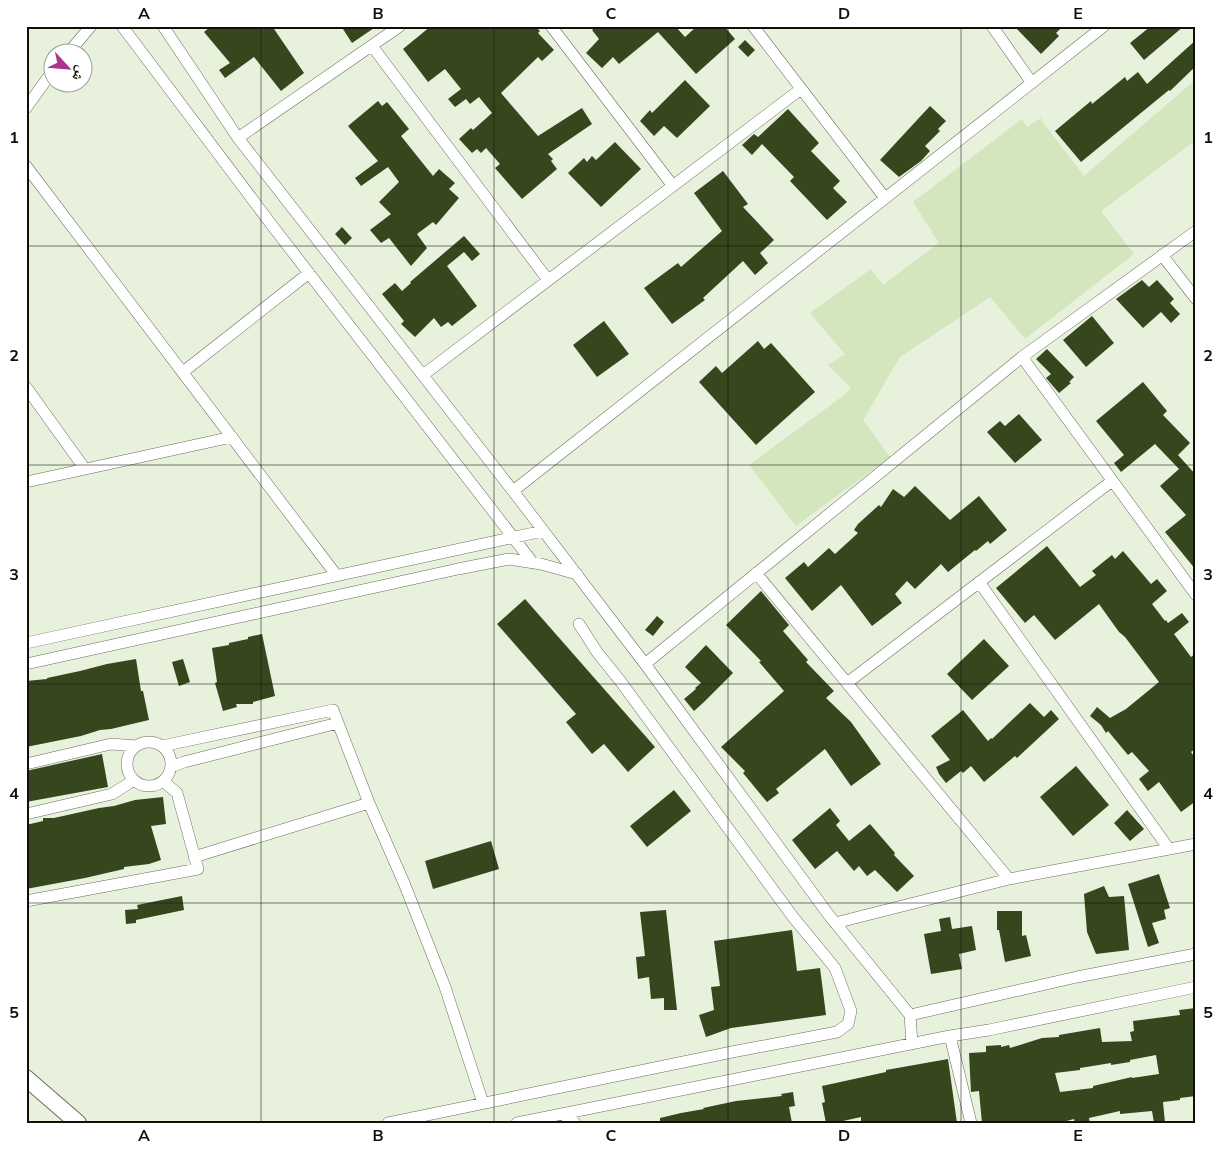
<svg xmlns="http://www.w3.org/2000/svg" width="1222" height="1149" viewBox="0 0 1222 1149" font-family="Mulish,'Noto Naskh Arabic',sans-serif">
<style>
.green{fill:#d4e6bd}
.building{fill:#36471d;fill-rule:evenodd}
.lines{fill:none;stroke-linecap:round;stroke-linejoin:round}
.minor-casing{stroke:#676f5e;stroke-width:12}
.secondary-casing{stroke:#676f5e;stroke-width:18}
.minor{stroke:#fff;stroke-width:11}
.secondary{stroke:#fff;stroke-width:16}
.grid{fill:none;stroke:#0e110b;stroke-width:1;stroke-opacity:0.55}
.neatline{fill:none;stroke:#0e110b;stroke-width:2}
.grid-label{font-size:16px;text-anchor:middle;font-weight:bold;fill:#0e110b}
</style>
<rect width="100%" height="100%" fill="#e7f1dc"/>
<!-- green -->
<path class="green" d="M1196 79V140L1101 211 1134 254 1025 339 990 297 900 357 863 420 890 457 796 526 749 465 843 396 851 388 828 365 845 354 810 313 871 269 883 285 939 243 913 202 1022 119 1027 127 1041 118 1042 121 1084 176Z"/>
<!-- building -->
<path class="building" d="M211 26H272L304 73 281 91 254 57 225 78 219 70 230 63 204 32Z
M341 26H377L352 43Z
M431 26H535L540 31 538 33 554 50 542 61 538 57 501 93 538 136 582 108 592 124 548 154 553 159 551 161 557 169 522 199 495 168 500 164 486 148 481 153 477 149 472 153 459 139 471 128 473 130 492 113 479 97 470 104 466 99 455 107 448 99 461 89 445 69 428 82 403 49Z
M597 26H675L685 37 697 26H724L735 39 696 74 658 32 619 64 613 57 602 68 586 53 599 39 592 30Z
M1014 26H1063L1056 33 1059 36 1041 54Z
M1151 26H1184L1144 60 1130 43Z
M745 40 755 50 748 57 738 47Z
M1196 40V66L1170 91 1169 90 1081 162 1055 131 1091 101 1092 104 1125 77 1127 81 1138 72 1147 84Z
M685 80 710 106 677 138 664 126 654 136 640 121 650 110 652 113Z
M378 101 382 106 387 102 409 129 401 136 433 176 439 169 455 183 449 189 459 198 436 225 433 222 417 234 427 248 411 266 389 238 381 243 370 230 391 214 379 202 399 182 388 167 361 186 355 178 378 161 348 126Z
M930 106 946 121 938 129 940 131 925 146 930 151 921 161 899 177 880 160Z
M788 109 819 143 811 151 840 181 833 188 847 202 827 220 790 181 794 177 762 144 752 155 742 145 754 134 758 137Z
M615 142 641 169 601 207 568 173 584 158 587 162 592 156 596 160Z
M723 171 748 204 743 207 774 240 760 253 768 263 755 275 743 261 703 298 705 300 672 324 644 288 678 263 681 267 722 231 694 193Z
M342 227 352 238 345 245 335 234Z
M464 236 480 254 472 261 464 252 447 266 477 306 452 326 448 322 441 327 434 318 415 337 401 324 404 321 382 294 395 283 402 291 411 283 410 282Z
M1142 280 1149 287 1157 280 1174 299 1170 303 1180 314 1171 323 1161 312 1143 328 1116 299Z
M1092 316 1114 343 1086 367 1063 340Z
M604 321 629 354 597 377 573 345Z
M758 341 764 349 771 343 815 392 756 445 699 382 716 366 722 373Z
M1047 349 1074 377 1069 382 1071 383 1059 393 1046 378 1051 374 1036 359Z
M1143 382 1167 411 1163 415 1190 443 1178 455 1196 475V570L1165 532 1186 515 1160 486 1179 469 1155 444 1121 472 1114 463 1124 455 1096 421Z
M1019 414 1042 440 1015 463 987 432 1000 421 1005 426Z
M915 486 950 520 979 496 1007 530 990 544 988 541 976 551 975 550 948 572 941 564 915 589 907 581 895 594 902 603 872 626 841 585 812 611 785 578 804 562 808 567 829 548 835 554 858 533 854 530 858 524 879 505 881 507 893 489 904 497Z
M1047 546 1080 587 1096 575 1092 571 1112 555 1115 559 1123 551 1151 584 1157 579 1167 591 1152 604 1165 621 1166 620 1168 623 1182 613 1189 622 1174 634 1191 657 1196 653V748L1191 752 1196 759V801L1181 812 1159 782 1148 791 1139 779 1149 771 1132 752 1128 755 1108 731 1106 733 1101 725 1090 716 1097 707 1110 718 1126 709 1159 682 1125 637 1119 632 1099 604 1055 640 1034 615 1025 623 996 588Z
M761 591 789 625 783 631 808 660 806 662 834 691 826 698 851 722 881 764 851 786 825 749 776 789 779 793 767 802 743 773 745 771 721 747 784 691 759 662 761 661 726 625Z
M525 599 655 747 628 772 604 744 592 754 566 722 576 714 497 624Z
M657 616 664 622 653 636 645 630Z
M262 634 275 696 253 702V704H236L237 707 223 711 215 683 217 682 212 648 229 645V643L248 639V637Z
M984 639 1009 666 972 700 947 674Z
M706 645 733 673 704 702 694 711 684 699 696 689 695 688 701 683 685 667Z
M136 659 141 691H143L149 720 111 729 100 730 81 736 26 747V681L47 679V678L80 671 107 664Z
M183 659 190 682 179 686 172 662Z
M1030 703 1044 717 1051 710 1059 719 1017 758 1015 756 984 782 971 766 963 773 961 771 946 783 939 774 936 767 950 760 931 736 963 710 988 741 991 738 992 739Z
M102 754 108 787 26 802V771Z
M1076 766 1109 805 1073 836 1040 797Z
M674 790 691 811 647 847 630 826Z
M163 797 166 824 151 826 161 860 149 864 124 867V869L85 878 26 889V858H29L26 847V825L43 821V818H54L99 808 114 806 135 800Z
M830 808 840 821 836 825 849 841 870 824 895 853 894 855 914 876 897 892 875 870 867 876 859 866 854 871 837 851 815 869 792 840Z
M1127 810 1144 829 1130 841 1114 823Z
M491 841 499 869 433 889 425 861Z
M1159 874 1170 908 1164 910 1166 919 1152 923 1159 943 1148 947 1128 884Z
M1104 886 1109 897 1124 896 1129 950 1096 954 1087 932 1084 894Z
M182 896 184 910 136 920V923L126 924 125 910 138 909 137 905Z
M666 910 677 1010H664V998L651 999 649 977 638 979 636 957 645 956 640 912Z
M997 911H1022V936L1026 935 1031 956 1005 962 999 930H997Z
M950 917 952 929 972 926 976 950 959 954 962 969 931 974 924 934 941 931 939 919Z
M792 930 797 971 820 968 826 1015 731 1028 706 1037 699 1015 714 1010 711 987 720 986 714 941Z
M1196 1008V1096L1180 1098V1100L1163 1102 1165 1123H1154L1152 1111 1120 1114V1111L1089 1118 1090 1123H1075L1074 1119 1059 1123H982L979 1091 971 1092 969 1053 986 1052V1046L1001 1045V1047L1009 1045 1010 1048 1042 1038 1059 1037V1035L1100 1028 1102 1042 1132 1041 1130 1032 1134 1031 1133 1021 1180 1015 1179 1010ZM1156 1055 1159 1074 1132 1078V1077L1093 1086V1088L1060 1092 1055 1073 1080 1070V1068L1111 1063V1065L1130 1062V1060Z
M948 1059 957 1123H861V1117L834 1123H826L822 1103 825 1102 822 1086 886 1072V1070Z
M793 1092 795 1106 789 1107 792 1123H660V1118L681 1113 704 1109 703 1108 736 1101 782 1096 781 1094Z"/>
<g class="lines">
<defs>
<path id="minor" d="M122 26 274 228 533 563
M163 26 238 138 513 491 645 664 828 914 910 1015 912 1044
M551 26 673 186
M753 26 885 198
M992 26 1032 83
M372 46 548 280
M69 52 91 26
M26 108 52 72
M238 138 400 26
M26 166 337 576
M1162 255 1196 299
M1022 357 1196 595
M183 372 309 273
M423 375 801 89
M26 387 85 469
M26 482 232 437
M513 491 1104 26
M756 573 1009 879
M979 582 1169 849
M26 643 543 531
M26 664 458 569 509 559 541 564 577 574
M645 664 1022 357 1196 231
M847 683 1112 481
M127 764a22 22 0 1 1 44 0a22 22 0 1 1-44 0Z
M162 746 333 710 369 803 404 883 445 987 483 1103
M26 764 111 744 136 746
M171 767 184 762 338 723
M26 814 112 794 134 780
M194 857 369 803
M26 901 198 869 177 793 163 781
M835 923 1009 879 1196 844
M910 1015 1077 977 1196 954
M950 1036 971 1123
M562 1114 575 1123
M388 1123 732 1052 837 1032 848 1024 851 1011 835 968 793 917 621 682 597 652 579 624
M517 1123 950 1036 989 1030 1196 987"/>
<path id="secondary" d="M26 1078 78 1123"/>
</defs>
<!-- minor casing -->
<use href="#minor" class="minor-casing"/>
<!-- secondary casing -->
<use href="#secondary" class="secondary-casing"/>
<!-- minor -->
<use href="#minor" class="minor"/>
<!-- secondary -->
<use href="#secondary" class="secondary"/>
</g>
<!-- grid -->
<path class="grid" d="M261 26V1123M494 26V1123M728 26V1123M961 26V1123M26 246H1196M26 465H1196M26 684H1196M26 903H1196"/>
<!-- border -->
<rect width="1222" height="1149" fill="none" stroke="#ffffff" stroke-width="55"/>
<!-- north arrow -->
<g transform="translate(68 68) rotate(116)"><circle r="24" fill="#ffffff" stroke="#9fa09d"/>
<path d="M0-4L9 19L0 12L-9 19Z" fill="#a83590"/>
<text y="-8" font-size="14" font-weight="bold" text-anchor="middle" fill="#0e110b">ش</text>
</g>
<rect x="28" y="28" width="1166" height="1094" class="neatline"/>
<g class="grid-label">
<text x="144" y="19">A</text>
<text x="378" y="19">B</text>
<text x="611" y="19">C</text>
<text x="844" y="19">D</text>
<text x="1078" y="19">E</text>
<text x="14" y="143">1</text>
<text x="1208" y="143">1</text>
<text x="14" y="361">2</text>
<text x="1208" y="361">2</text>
<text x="14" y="580">3</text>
<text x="1208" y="580">3</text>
<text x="14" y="799">4</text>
<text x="1208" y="799">4</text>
<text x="14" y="1018">5</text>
<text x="1208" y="1018">5</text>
<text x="144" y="1141">A</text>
<text x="378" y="1141">B</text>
<text x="611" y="1141">C</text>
<text x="844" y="1141">D</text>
<text x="1078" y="1141">E</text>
</g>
</svg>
